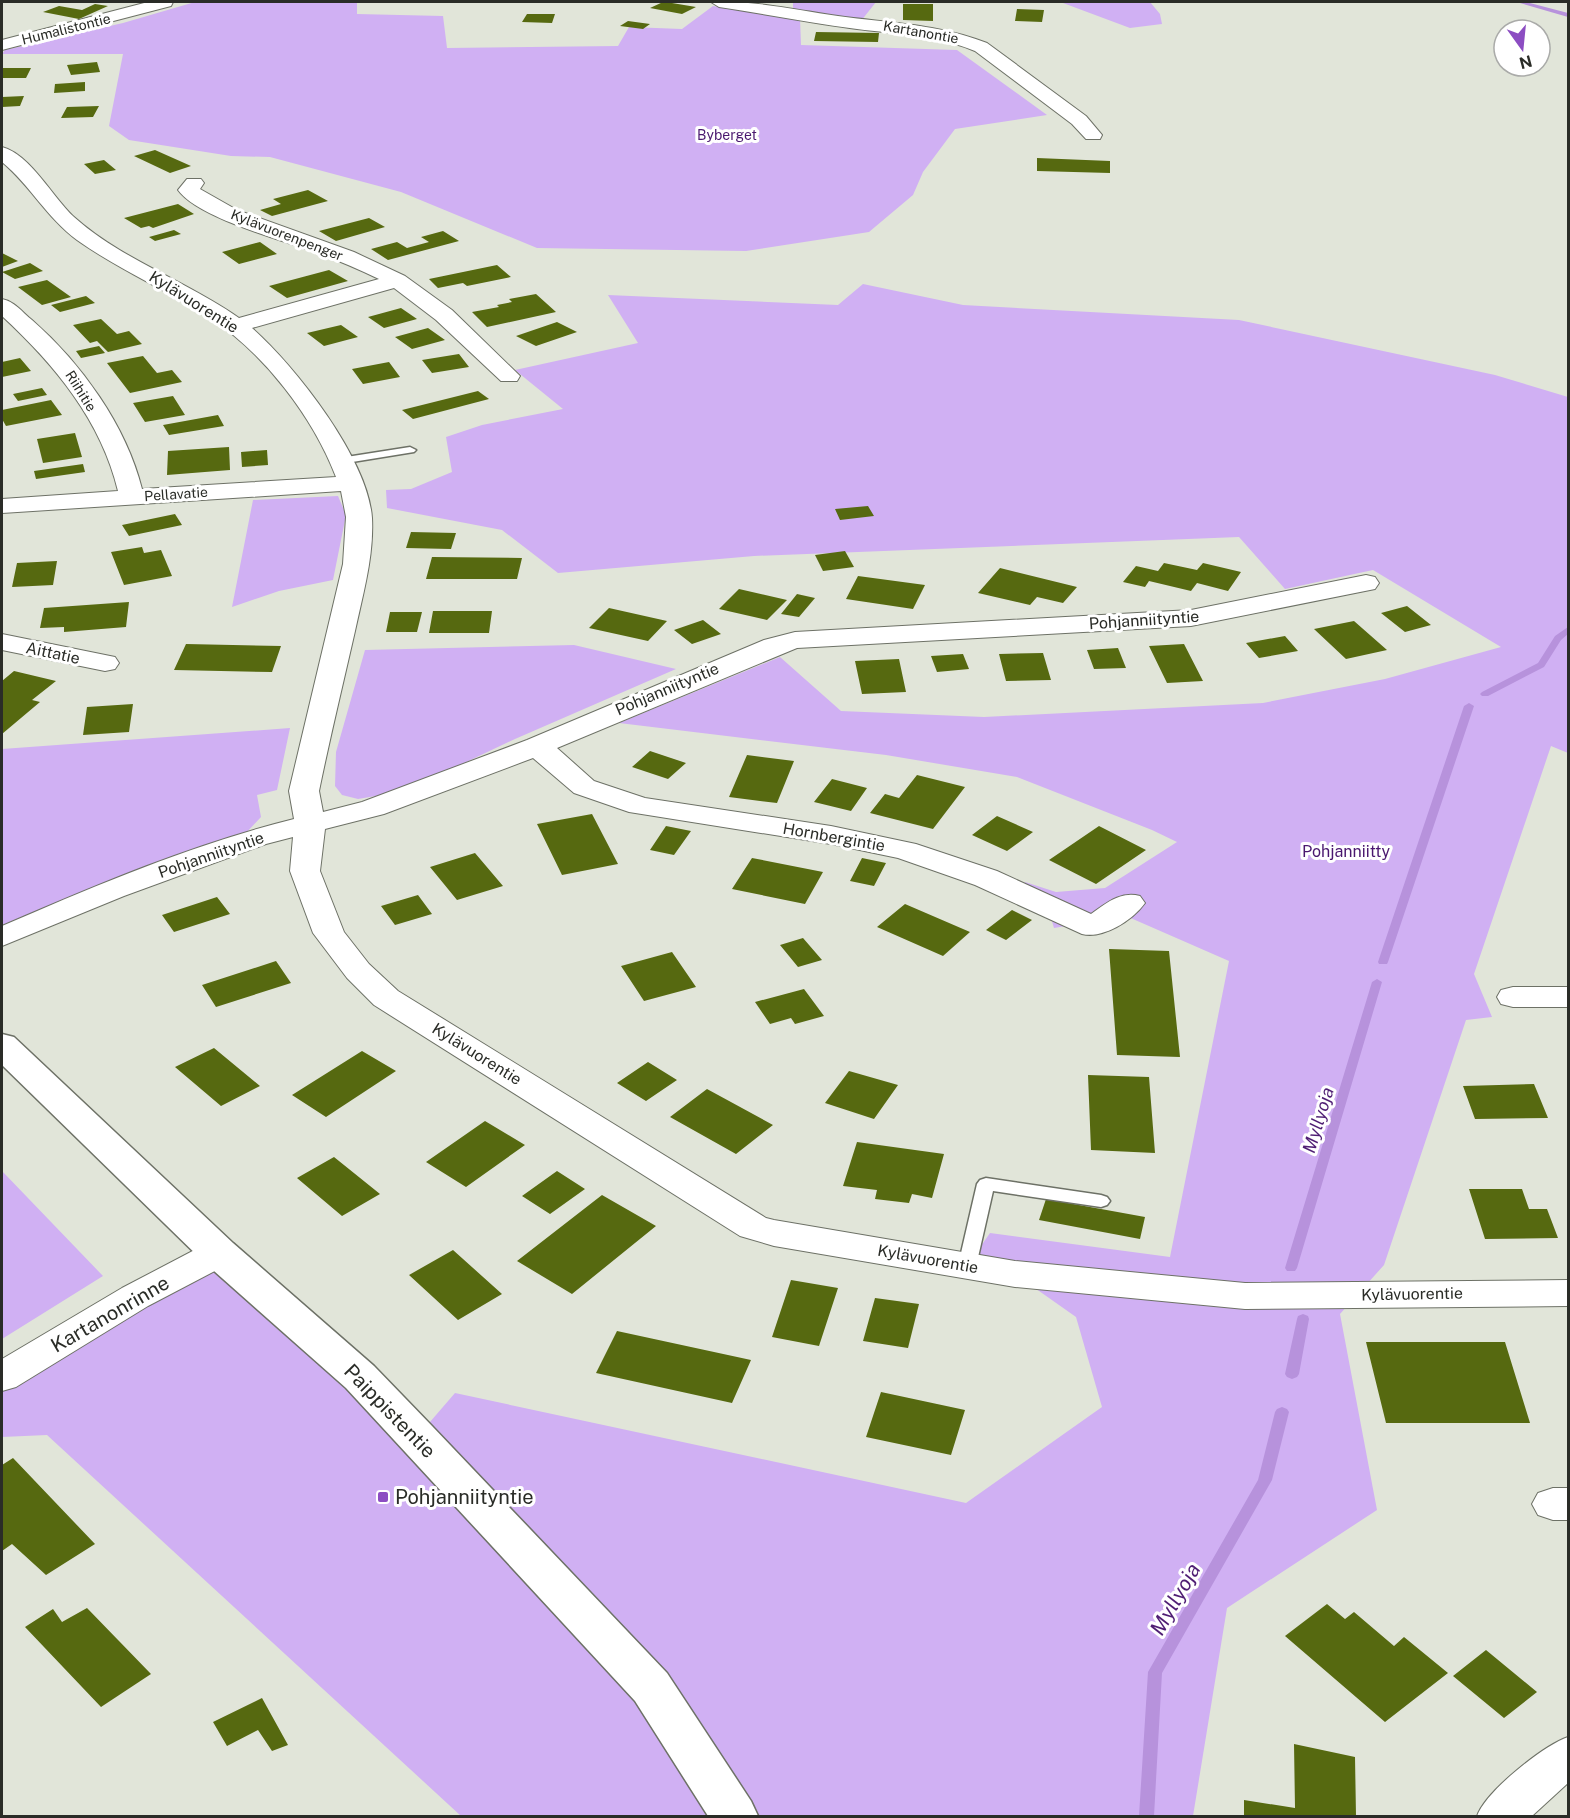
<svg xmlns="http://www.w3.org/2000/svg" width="1570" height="1818" viewBox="0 0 1570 1818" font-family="'Public Sans',sans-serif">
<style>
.green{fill:#d0b0f3}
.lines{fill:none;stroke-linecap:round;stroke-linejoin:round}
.stream{fill:#b792dc;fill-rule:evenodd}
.building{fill:#566910}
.lane-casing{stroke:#6d7166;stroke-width:3}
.street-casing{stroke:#6d7166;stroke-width:2}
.secondary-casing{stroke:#6d7166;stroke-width:3}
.lane{fill:#fff;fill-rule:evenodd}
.street{fill:#fff;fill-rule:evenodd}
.secondary{fill:#fff;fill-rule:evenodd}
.poi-dot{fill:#8c4dc2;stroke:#fff;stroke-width:2}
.labels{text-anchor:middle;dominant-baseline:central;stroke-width:6;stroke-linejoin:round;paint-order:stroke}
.far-street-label{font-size:14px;fill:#2a2c27;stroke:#fff}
.far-park-label{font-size:14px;fill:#4a186f;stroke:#fff}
.street-label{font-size:16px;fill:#2a2c27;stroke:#fff}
.park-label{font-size:16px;fill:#4a186f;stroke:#fff}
.water-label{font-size:18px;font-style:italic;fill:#4f1e74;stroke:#fff}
.near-street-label{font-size:20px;fill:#2a2c27;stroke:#fff}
.near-poi-label{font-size:20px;fill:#2a2c27;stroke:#fff;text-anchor:start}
.near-water-label{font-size:21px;font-style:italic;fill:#4f1e74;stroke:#fff}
</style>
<rect width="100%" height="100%" fill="#e1e5d9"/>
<!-- green -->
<path class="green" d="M195 2H357V14L443 16 447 48 618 46 629 27 682 29 713 6 800 18 801 45 957 50 1047 115 955 129 923 172 913 195 869 232 746 251 537 248 401 192 270 157 231 156 129 140 109 126 123 54H2L5 50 123 23Z
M793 2H876L861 21 793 9Z
M1029 2H1150L1160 14 1162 24 1130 28 1063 3Z
M863 284 963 305 1239 320 1495 375 1568 397V753L1551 746 1474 974 1492 1017 1466 1020 1384 1265 1340 1314 1377 1510 1227 1608 1193 1816H461L47 1435 2 1437V1377L219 1253 417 1437 455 1393 966 1503 1102 1407 1076 1317 1015 1274 967 1266 990 1233 1170 1257 1229 961 1126 916 1054 928 1051 918 1027 906 1025 882 1056 892 1105 888 1177 842 1152 830 1017 777 886 755 619 723 780 657 841 711 984 717 1263 703 1385 679 1501 647 1373 570 1285 589 1239 537 754 556 558 573 502 530 387 508 386 490 411 489 452 472 446 437 482 425 563 409 515 370 638 343 608 295 838 305Z
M338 496 346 515 333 580 279 591 232 607 253 500Z
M574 645 676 669 515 739 405 791 358 799 342 795 335 786 336 752 365 650Z
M290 728 277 790 257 795 261 817 246 833 205 845 2 925V749Z
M2 1171 103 1276 2 1339Z"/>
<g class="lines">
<!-- stream -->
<path class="stream" d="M1520 2H1526L1568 13V17L1520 3Z
M1568 627V634L1561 640 1544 667 1488 696H1482L1480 694 1482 692 1538 663 1555 636Z
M1469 703 1474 706 1388 962 1387 964H1379L1378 962 1464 706Z
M1377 979 1382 982 1297 1268 1295 1271H1287L1285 1268 1372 982Z
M1303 1314 1308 1316 1309 1319 1299 1374 1297 1377 1292 1379 1287 1377 1285 1374 1297 1319 1298 1316Z
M1282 1407 1287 1409 1289 1412 1272 1480 1162 1673 1154 1816H1139L1148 1672 1258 1480 1275 1412 1277 1409Z"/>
</g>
<!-- building -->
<path class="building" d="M663 2H666L696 7 682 14 650 8Z
M95 4 108 6 79 19 43 12 59 6 82 10Z
M903 4H933V21L903 20Z
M1017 9 1044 10 1042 22 1015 21Z
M527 14H555L552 23 522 22Z
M628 21 650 24 643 29 620 26Z
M816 32 879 33 878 42 814 41Z
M97 62 100 72 71 75 67 65Z
M2 68H31L26 78H2Z
M85 82V91L54 93 55 84Z
M24 96 20 106 2 107V97Z
M99 106 93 117 61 118 67 107Z
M155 150 191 166 170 173 134 156Z
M1037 158 1110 161V173L1037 171Z
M104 160 116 170 95 174 84 164Z
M308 190 328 201 272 216 260 210 281 204 273 199Z
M178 204 194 214 153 228 149 226 141 228 124 218Z
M369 218 385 227 336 241 319 231Z
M174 230 181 234 155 241 149 237Z
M443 231 459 241 388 260 371 249 397 242 407 248 429 242 421 237Z
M260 242 277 254 239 264 222 252Z
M2 253 18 261 2 267Z
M30 263 43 271 15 279 2 272Z
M497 265 511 277 467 286 463 283 438 288 429 279Z
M329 270 348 281 287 298 269 286Z
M47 280 71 297 42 305 18 287Z
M536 294 556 312 487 327 472 312 499 307 497 305 512 302 509 299Z
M86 296 95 303 60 312 51 305Z
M401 308 417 319 384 328 368 317Z
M101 319 117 334 129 331 142 344 108 352 97 341 90 343 73 325Z
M557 322 577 332 536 346 516 336Z
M341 325 358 337 324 346 307 333Z
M428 328 445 340 412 349 395 337Z
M99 346 105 353 81 358 76 351Z
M459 354 469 367 432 373 422 360Z
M143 356 157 373 172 370 182 382 130 393 107 363Z
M20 358 31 371 2 377V362Z
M389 362 400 377 363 384 352 369Z
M42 388 47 395 18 401 13 394Z
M478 391 489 399 413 419 402 410Z
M173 396 185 415 145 422 133 403Z
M51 400 62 415 6 426 2 419V410Z
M218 415 224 426 169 435 163 425Z
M75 433 82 457 43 463 37 439Z
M229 447 230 470 167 475 168 451Z
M267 450 268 465 242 467 241 452Z
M83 464 85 472 36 479 34 471Z
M868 506 874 516 840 520 835 509Z
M175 514 182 525 129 536 122 525Z
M411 532 456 533 451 549 406 548Z
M142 547 144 553 161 550 172 576 124 585 111 552Z
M845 551 854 567 823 571 815 555Z
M432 557 522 558 517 579H426Z
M57 561 53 585 12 587 17 563Z
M1164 563 1197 570 1203 563 1241 572 1228 591 1197 583 1191 591 1149 581 1145 587 1123 582 1136 566 1158 571Z
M1000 568 1077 587 1063 603 1037 597 1030 605 978 593Z
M858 576 925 585 913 609 846 599Z
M739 589 787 600 767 620 719 609Z
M797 594 815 598 799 617 781 614Z
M129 602 126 627 64 632V627L40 628 44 608Z
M1407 606 1431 625 1405 632 1381 613Z
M609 608 667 621 648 641 589 628Z
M433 611H492L489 633H429Z
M390 612H422L417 632H386Z
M703 620 721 634 692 644 674 630Z
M1354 621 1387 650 1346 659 1314 629Z
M1285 636 1298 651 1259 658 1246 643Z
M186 644 281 646 272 672 174 670Z
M1184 644 1203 681 1167 683 1149 646Z
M1118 648 1126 668 1094 669 1087 650Z
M1043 653 1051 680 1006 681 999 654Z
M963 654 969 669 937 672 931 656Z
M899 659 906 692 862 694 855 661Z
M14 671 56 681 32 700 40 702 2 734V681Z
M133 704 129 732 83 735 87 707Z
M650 751 686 763 668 779 632 767Z
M747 755 794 761 777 803 729 797Z
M917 775 965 787 933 829 870 813 885 794 899 798Z
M832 779 867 788 851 811 814 802Z
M592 814 618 864 562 875 537 824Z
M997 816 1033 832 1007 851 972 835Z
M666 826 691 831 674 855 650 850Z
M1099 826 1146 850 1096 884 1049 860Z
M475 853 503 886 457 900 430 867Z
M752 858 823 872 805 904 732 889Z
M862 858 886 863 874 886 850 881Z
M418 895 432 914 395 925 381 906Z
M217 897 230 914 174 932 162 915Z
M905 904 970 932 943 956 877 927Z
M1012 910 1032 920 1006 940 986 930Z
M803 938 822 960 798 967 780 945Z
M1109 949 1169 951 1180 1057 1117 1055Z
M672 952 696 987 644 1001 621 966Z
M276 961 291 983 216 1007 202 985Z
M804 989 824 1016 795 1024 791 1018 770 1024 755 1002Z
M214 1048 260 1086 221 1106 175 1067Z
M362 1051 396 1071 326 1117 292 1095Z
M648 1062 677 1080 646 1101 617 1083Z
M849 1071 898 1085 874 1119 825 1103Z
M1088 1075 1149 1077 1155 1153 1091 1150Z
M1534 1084 1548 1118 1475 1119 1463 1086Z
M707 1089 773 1125 736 1154 670 1117Z
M485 1121 525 1145 466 1187 426 1162Z
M857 1142 944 1154 932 1198 912 1194 909 1203 875 1199 877 1190 843 1186Z
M334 1157 380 1194 342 1216 297 1178Z
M557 1171 585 1189 550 1214 522 1196Z
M1469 1189H1522L1529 1209H1547L1558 1238 1485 1239Z
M602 1195 656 1226 572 1294 517 1261Z
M1046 1199 1145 1217 1140 1239 1039 1220Z
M453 1250 502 1294 458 1320 409 1275Z
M791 1280 838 1288 819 1346 772 1337Z
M875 1298 919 1304 908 1348 863 1341Z
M617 1331 751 1360 732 1403 596 1373Z
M1366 1342H1505L1530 1423H1386Z
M881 1392 965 1410 951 1455 866 1437Z
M13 1458 95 1544 46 1575 12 1544 2 1551V1465Z
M1327 1604 1345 1619 1354 1612 1394 1646 1404 1637 1448 1673 1385 1722 1285 1636Z
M87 1608 151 1674 101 1707 25 1627 53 1609 62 1622Z
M1486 1650 1537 1692 1504 1718 1453 1676Z
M262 1698 288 1745 272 1751 258 1730 227 1746 213 1722Z
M1294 1744 1355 1757 1356 1816H1244V1800L1295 1808Z"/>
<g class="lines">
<defs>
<path id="lane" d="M410 447 416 450 414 452 340 464 334 461 340 458Z
M986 1178 1101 1195 1107 1197 1110 1201 1107 1205 1101 1207 993 1191 976 1266 973 1270H961L958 1266 977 1184 980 1180Z"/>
<path id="street" d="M148 2H173L171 6 2 50V40Z
M711 2C752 0 797 10 838 16 889 23 939 24 987 43L1086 116 1102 135 1100 139H1086L1072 124 975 51C937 35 897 34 857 29 811 23 765 14 719 7Z
M2 147C30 154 53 198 74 217 122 260 187 281 239 318L379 279C358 269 337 260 315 252 282 240 198 218 178 190L187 179H201L204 183 200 189 237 210 354 252 405 276 452 310 520 376 517 381H501L436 320 394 288 252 328C296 367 368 459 372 518 374 556 363 594 355 631 343 684 330 737 319 791L323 812 362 802 527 740 764 640 795 632 1191 610 1366 575 1375 577 1379 583 1375 589 1191 626 797 648 557 748 594 781 645 798 831 826 916 844 997 871 1091 914C1107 903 1120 891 1140 896L1145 903C1132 921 1103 939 1082 934L975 885 898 858 831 844 629 812 574 793 533 758 384 814 325 829 320 871 344 932 369 964 398 991 766 1218 774 1220 1015 1261 1245 1283 1568 1280V1306L1245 1309 1015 1287 774 1246 740 1236 374 1005 347 978 313 933 290 871 293 837 266 844 124 896 2 946V926C97 885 193 844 294 819L289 791 343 564 346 517 341 491 2 513V499L118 491C101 420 54 364 2 316V299C14 301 22 312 32 320 81 363 126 425 142 489L336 477C313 417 264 353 210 318 167 290 119 270 77 240 47 218 30 185 2 162Z
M2 634 115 657 119 663 115 669 105 671 2 650Z
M1513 987H1568V1007H1513L1501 1004 1497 997 1501 990Z
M219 1240 232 1244 238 1253 232 1262 148 1306 16 1387 2 1391V1359L122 1288 206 1244Z
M1553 1488H1568V1520H1553L1538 1515 1532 1504 1538 1493Z
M1568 1737V1783L1532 1816H1477C1486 1791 1543 1746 1568 1737Z"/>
<path id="secondary" d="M2 1034 14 1037 233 1243 374 1366 432 1426 667 1673 751 1801 758 1816H708L635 1701 346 1388 205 1263 2 1065Z"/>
</defs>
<!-- lane casing -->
<use href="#lane" class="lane-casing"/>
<!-- street casing -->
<use href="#street" class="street-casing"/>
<!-- secondary casing -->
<use href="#secondary" class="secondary-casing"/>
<!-- lane -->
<use href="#lane" class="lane"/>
<!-- street -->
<use href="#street" class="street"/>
<!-- secondary -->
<use href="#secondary" class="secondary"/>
</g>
<!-- markers -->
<rect class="poi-dot" x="377" y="1491" width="12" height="12" rx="3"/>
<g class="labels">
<!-- far-street labels -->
<g class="far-street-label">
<text transform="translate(66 29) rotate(-14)">Humalistontie</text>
<text transform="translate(921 32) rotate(10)">Kartanontie</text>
<text transform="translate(287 235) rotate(21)">Kylävuorenpenger</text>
<text transform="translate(81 391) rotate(58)">Riihitie</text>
<text transform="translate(176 494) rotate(-4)">Pellavatie</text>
</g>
<!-- far-park labels -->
<g class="far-park-label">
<text x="727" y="135">Byberget</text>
</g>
<!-- street labels -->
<g class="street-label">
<text transform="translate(194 302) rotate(32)">Kylävuorentie</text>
<text transform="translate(1144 620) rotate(-4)">Pohjanniityntie</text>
<text transform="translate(53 653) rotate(12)">Aittatie</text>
<text transform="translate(667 689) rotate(-23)">Pohjanniityntie</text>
<text transform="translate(834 837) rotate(10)">Hornbergintie</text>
<text transform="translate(211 855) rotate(-19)">Pohjanniityntie</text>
<text transform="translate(477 1054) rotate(32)">Kylävuorentie</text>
<text transform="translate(928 1259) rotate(10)">Kylävuorentie</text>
<text transform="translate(1412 1294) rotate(-1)">Kylävuorentie</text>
</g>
<!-- park labels -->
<g class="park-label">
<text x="1346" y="851">Pohjanniitty</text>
</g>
<!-- water labels -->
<g class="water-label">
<text transform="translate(1318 1120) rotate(-73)">Myllyoja</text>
</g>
<!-- near-street labels -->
<g class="near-street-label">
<text transform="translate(110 1314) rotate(-30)">Kartanonrinne</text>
<text transform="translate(390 1411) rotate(46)">Paippistentie</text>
</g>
<!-- near-poi labels -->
<g class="near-poi-label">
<text x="395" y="1497">Pohjanniityntie</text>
</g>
<!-- near-water labels -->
<g class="near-water-label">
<text transform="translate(1175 1599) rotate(-60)">Myllyoja</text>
</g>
</g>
<!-- border -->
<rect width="1570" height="1818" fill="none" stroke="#2a2c27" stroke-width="6"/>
<!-- north arrow -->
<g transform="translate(1522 48) rotate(165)"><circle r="28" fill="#ffffff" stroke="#aaaba9" stroke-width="1.5"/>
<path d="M0-4.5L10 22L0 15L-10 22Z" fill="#8c4dc2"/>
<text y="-9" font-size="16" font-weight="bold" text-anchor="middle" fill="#2a2c27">N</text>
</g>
</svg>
